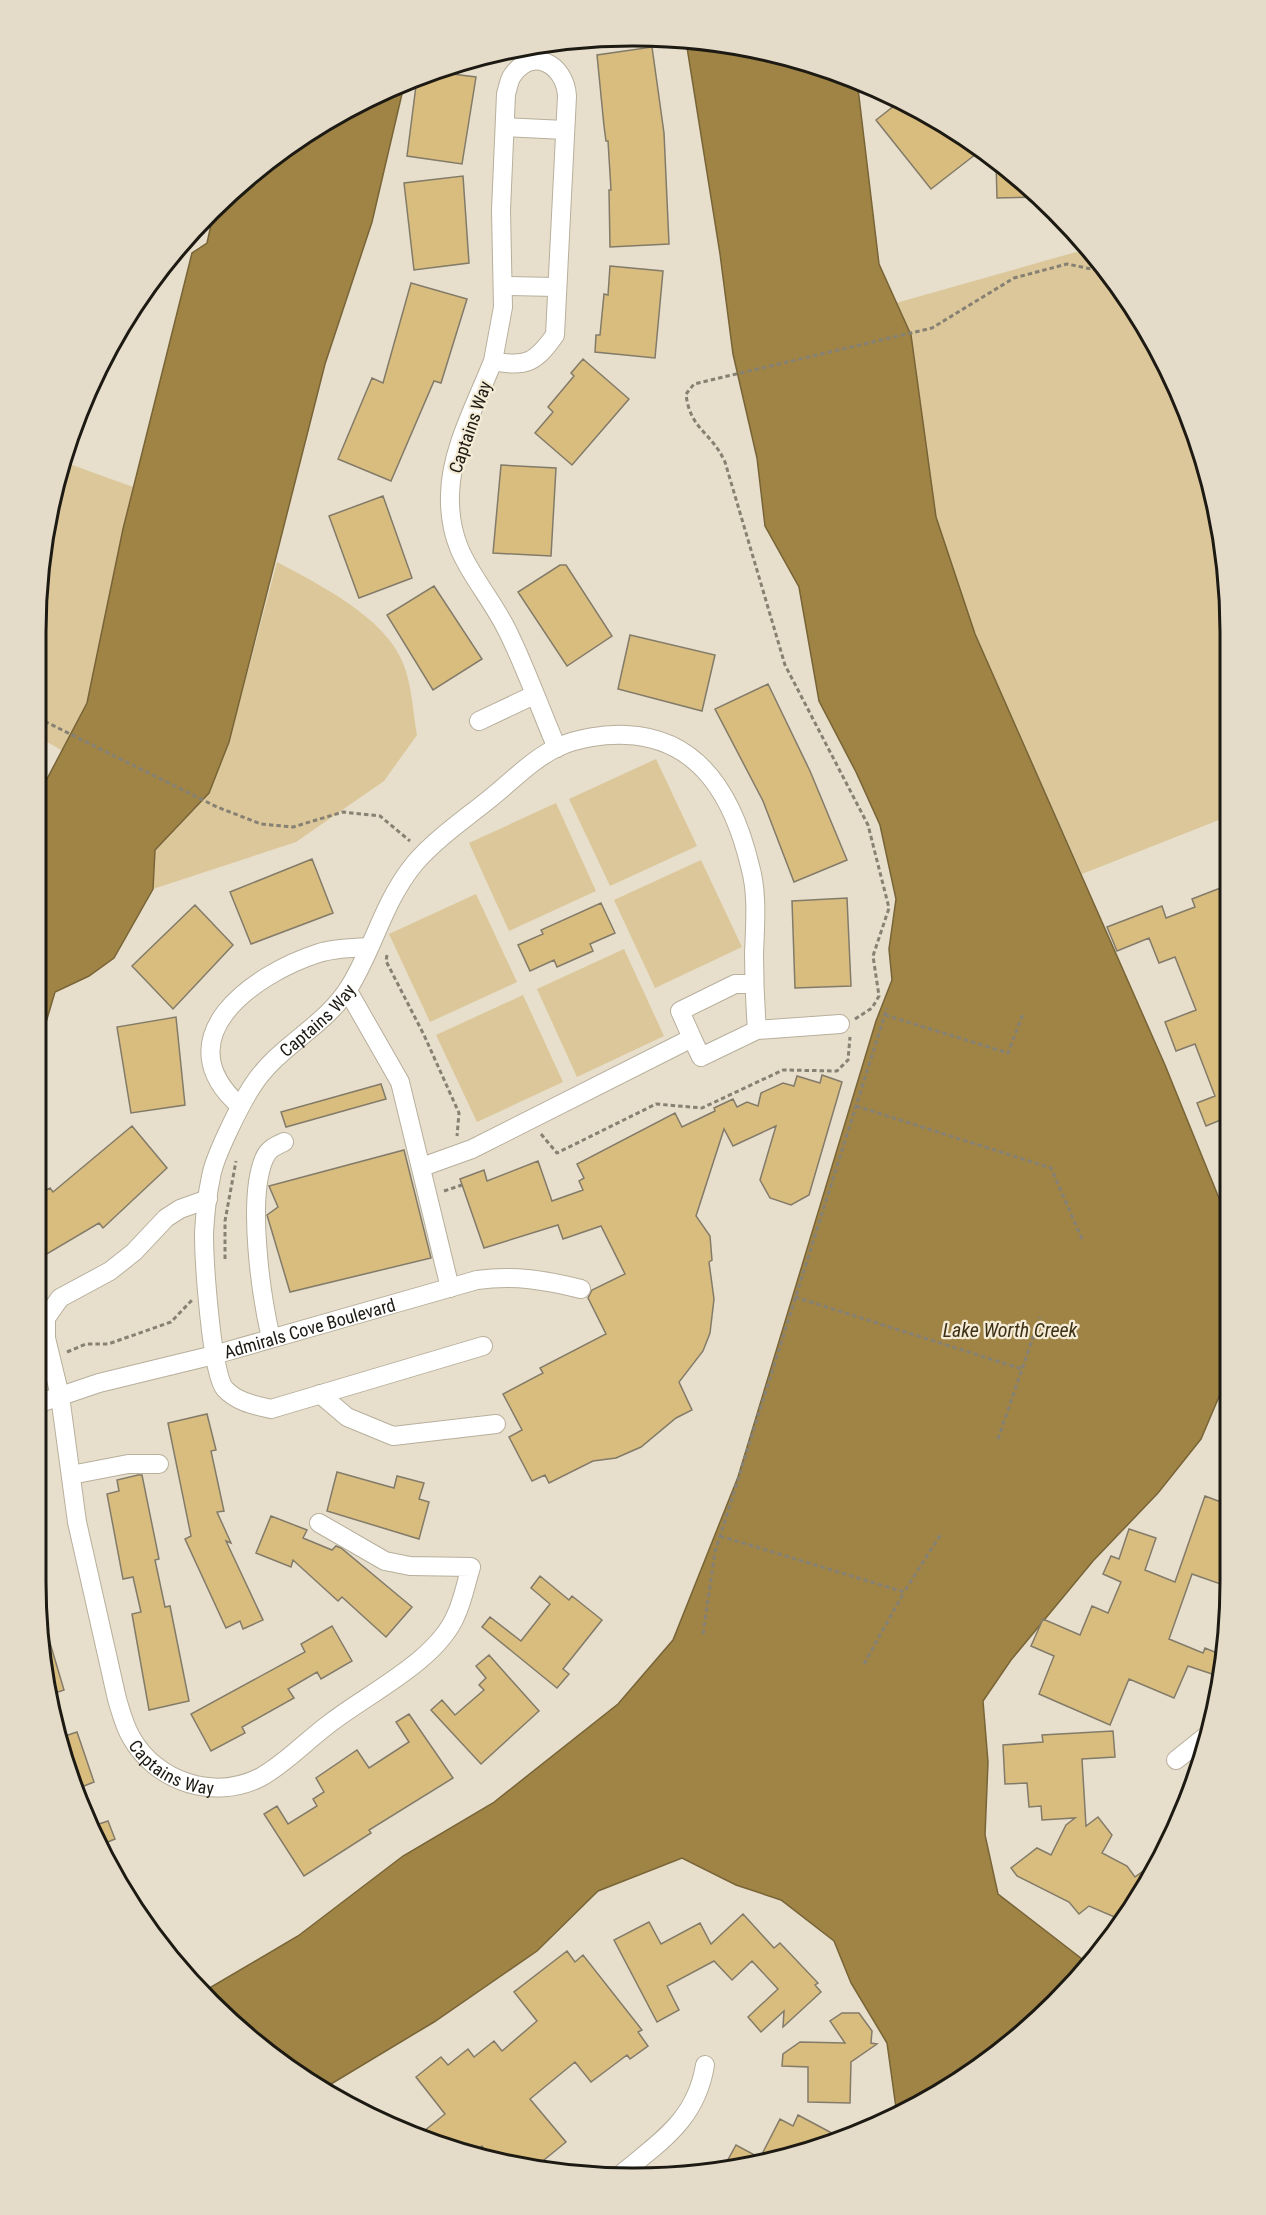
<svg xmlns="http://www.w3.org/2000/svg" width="1266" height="2215" viewBox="0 0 1266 2215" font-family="'Roboto Condensed',sans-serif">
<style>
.green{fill:#dbc79a}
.water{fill:#9f8446;stroke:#786437;stroke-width:1.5}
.building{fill:#d9bd7e;stroke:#837b69;stroke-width:1.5}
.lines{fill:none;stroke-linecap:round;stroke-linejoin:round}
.minor-casing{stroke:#b7af9c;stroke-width:20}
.path{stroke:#878173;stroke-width:3;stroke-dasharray:4.5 3;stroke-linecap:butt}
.minor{stroke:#fff;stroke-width:18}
.labels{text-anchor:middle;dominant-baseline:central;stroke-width:4.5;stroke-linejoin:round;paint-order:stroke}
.street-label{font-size:18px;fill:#1d1a13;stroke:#f5ecd8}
.water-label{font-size:20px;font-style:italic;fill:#3d3014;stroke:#f5ecd8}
.rim{fill:none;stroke:#1d1a13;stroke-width:3}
</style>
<rect width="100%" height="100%" fill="#e7dfcb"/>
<!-- green -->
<path class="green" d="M1076 252 1090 256 1150 334 1198 441 1229 594V816L1082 874 975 634 936 517 911 335 896 303Z
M64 462 133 487 87 703 63 751 38 737 37 594Z
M277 562C318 584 385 617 403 663 412 685 413 713 417 735L384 781 296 842 153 889 155 850 209 793 229 742Z
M656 759 697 846 610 886 569 799Z
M556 803 596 891 509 931 469 843Z
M701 860 742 947 655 988 614 900Z
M476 894 517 982 430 1022 389 934Z
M624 949 664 1036 577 1077 537 989Z
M523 995 563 1082 477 1122 436 1035Z"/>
<!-- water -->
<path class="water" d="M686 41 749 47 857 80 879 264 911 335 936 517 975 634 1165 1065 1229 1223V1373L1201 1439 1158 1493 1093 1561 1011 1660 983 1701 988 1762 985 1835 998 1894 1086 1962 1092 1963 1082 1976 997 2055 931 2099 897 2115 887 2043 851 1983 834 1941 781 1900 736 1885 682 1858 598 1891 537 1951 434 2022 321 2090 301 2078 211 2004 201 1993 298 1936 403 1856 493 1803 618 1704 673 1640 738 1477 876 1021 892 980 889 949 896 899 880 825 856 772 819 701 799 587 765 526 757 458 733 354 720 254Z
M405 81 372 222 325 364 229 742 209 793 155 850 153 889 114 958 89 976 55 992 39 1046 38 796 87 703 123 529 192 253 207 243 215 207 301 137Z"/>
<!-- building -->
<path class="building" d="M652 47 664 133 669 244 610 247 609 190H611L608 141H606L604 126 597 55Z
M436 72 476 77 462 164 407 156 417 78Z
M899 102 954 131 976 154 931 189 876 120Z
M996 162 1035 194 1038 197 997 198Z
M463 176 469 263 414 270 404 183Z
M610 266 663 271 655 358 595 352 596 335H600L604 294 608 295Z
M411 283 467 299 441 383 434 381 391 481 338 459 372 378 383 383Z
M583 359 629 399 572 465 535 433 553 412 548 407 574 376 571 373Z
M501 465 556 468 551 556 493 553Z
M383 496 412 578 359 598 329 516Z
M560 565H566L612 636 567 666 518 592Z
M434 586 482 659 433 690 387 615Z
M630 635 715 655 702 711 618 689Z
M768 684 810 771 847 860 794 882 763 801 715 709Z
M312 859 333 913 251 944 230 892Z
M1223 887 1229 902 1227 1130 1223 1119 1206 1126 1197 1103 1215 1096 1195 1044 1176 1051 1165 1022 1196 1010 1175 957 1159 963 1149 938 1117 951 1107 927 1162 906 1166 918 1195 907 1192 899Z
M847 898 851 986 795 988 792 901Z
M601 903 615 933 590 944 593 951 557 967 554 960 530 971 518 945 543 934 541 930Z
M195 905 233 945 173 1009 132 966Z
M176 1017 185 1105 131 1113 117 1027Z
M822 1075 842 1082 809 1195 791 1205 770 1198 760 1180 776 1126 733 1146 724 1129 696 1216 710 1236 712 1260 709 1262 714 1299 710 1333 703 1351 679 1382 692 1410 676 1418 641 1447 616 1458 593 1461 549 1483 545 1475 532 1481 509 1437 522 1430 503 1394 543 1373 540 1368 606 1334 588 1298 592 1290 625 1274 601 1226 563 1239 558 1225 484 1248 460 1179 484 1170 487 1181 538 1161 552 1201 583 1190 579 1181 584 1178 577 1164 675 1113 682 1127 715 1111 714 1108 733 1099 737 1107 747 1102 758 1106 761 1093 783 1083 794 1086 797 1076 820 1083Z
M381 1084 386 1099 286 1127 281 1112Z
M132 1126 167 1168 103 1228 99 1223 40 1258 39 1194 50 1188 53 1192Z
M404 1150 431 1258 290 1292 267 1215 278 1207 269 1186Z
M207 1414 216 1450 211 1451 224 1511 217 1512 231 1543 226 1541 263 1620 243 1629 240 1621 226 1628 185 1539 191 1536 168 1423Z
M337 1472 394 1488 397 1476 424 1483 419 1499 429 1502 419 1539 327 1511Z
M138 1475H142L159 1559 155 1560 165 1607 170 1606 189 1701 149 1710 132 1614 141 1612 133 1577 123 1579 107 1494 119 1491 117 1480Z
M1205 1496 1229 1505V1587L1192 1574 1169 1639 1203 1653 1205 1648 1222 1655 1218 1676 1188 1666 1174 1698 1129 1679 1110 1725 1039 1694 1054 1656 1031 1646 1043 1619 1080 1635 1092 1606 1108 1613 1121 1582 1103 1574 1111 1556 1119 1559 1129 1529 1156 1538 1145 1570 1175 1582Z
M271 1516 307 1530 303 1538 332 1550 336 1546 341 1548 412 1607 386 1637 342 1597 338 1601 293 1560 291 1567 256 1553Z
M540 1576 569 1600 572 1596 602 1620 563 1669 569 1674 557 1688 482 1627 490 1617 521 1641 550 1604 531 1588Z
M41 1626H45L64 1690 49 1695 41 1660Z
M332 1626 352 1661 321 1679 317 1672 288 1689 294 1698 242 1727 245 1733 211 1751 191 1714 305 1652 301 1644Z
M489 1655 539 1711 481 1764 431 1710 442 1700 455 1715 484 1690 479 1685 486 1678 476 1666Z
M409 1714 453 1778 369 1830 371 1833 304 1876 264 1814 277 1806 288 1824 317 1806 313 1799 324 1792 316 1778 357 1750 369 1768 409 1742 396 1722Z
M1113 1731 1115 1757 1082 1759 1086 1826 1098 1817 1112 1835 1102 1853 1127 1866 1135 1877 1155 1862 1124 1921 1089 1906 1079 1914 1069 1902 1017 1876 1011 1868 1037 1848 1051 1855 1066 1825 1075 1818 1042 1820 1041 1806 1029 1807 1027 1783 1005 1784 1003 1745 1043 1742 1042 1735Z
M77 1732 94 1782 74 1790 59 1738Z
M108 1821 115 1839 98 1846 90 1827Z
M743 1914 774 1948 780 1943 818 1983 815 1985 821 1992 783 2027 784 2011 761 2032 748 2017 778 1989 752 1961 732 1980 714 1961 667 1986 679 2010 657 2022 614 1940 649 1922 661 1944 700 1923 711 1944Z
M567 1951 575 1962 583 1955 642 2030 638 2032 648 2046 630 2059 627 2055 591 2082 575 2062 530 2099 566 2142 533 2169 494 2162 482 2146 470 2155 418 2136 445 2114 416 2077 441 2057 448 2065 468 2049 474 2057 494 2041 502 2051 537 2021 514 1992Z
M842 2013H859L872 2031 871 2043 877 2044 851 2062 850 2103 808 2102V2067L782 2066 783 2054 800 2042 845 2043 830 2021Z
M798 2115 843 2139 825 2147 724 2167 736 2145 760 2158 780 2119 793 2126Z"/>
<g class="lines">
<defs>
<g id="minor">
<path d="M505 127 565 130"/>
<path d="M503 286 557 287"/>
<path d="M493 361 503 307 501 210 506 94C508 88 509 80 512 76 532 46 565 64 567 96L555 335C536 362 526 368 493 361 477 402 451 449 450 494 448 557 482 580 507 630 526 668 540 709 557 748"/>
<path d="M479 721 534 695"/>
<path d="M348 991 400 1082 450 1288"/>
<path d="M692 1038 701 1057 757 1030 840 1024"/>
<path d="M240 1106C163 1038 253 974 319 953 334 948 353 948 369 947"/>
<path d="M422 1167 472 1149 692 1038 680 1011 735 984H754"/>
<path id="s1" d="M208 1199 180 1209 166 1218 134 1252 110 1271 60 1298 46 1318V1338L60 1396 77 1522 117 1699C121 1712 124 1725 131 1737 156 1782 214 1801 261 1777 286 1763 306 1741 329 1724 367 1694 437 1661 456 1615 463 1600 466 1583 471 1567L410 1566 385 1561 319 1523"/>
<path d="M271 1338C261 1296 247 1199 264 1159 268 1149 275 1146 284 1142"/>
<path id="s2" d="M483 1346 271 1409C254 1405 237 1402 225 1389 211 1374 204 1258 204 1233 205 1215 207 1195 211 1177 214 1157 241 1103 253 1085 279 1045 326 1026 350 986 375 945 383 902 415 863 436 839 462 821 487 801 509 784 532 759 558 747 578 738 604 734 626 735 701 738 734 799 750 866 758 894 755 925 754 954 754 979 755 1004 757 1030"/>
<path d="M320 1394 347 1417 393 1436 496 1424"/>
<path id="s3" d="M40 1403 99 1383 214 1355 477 1280C515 1275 545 1280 581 1289"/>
<path d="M71 1475 128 1464H159"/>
<path d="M1176 1760 1206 1736"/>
<path d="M619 2176C659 2142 696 2121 705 2065"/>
</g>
</defs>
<!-- minor casing -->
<use href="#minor" class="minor-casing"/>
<!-- path -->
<path class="path" d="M38 718 217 807 261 824 293 827 343 812 380 816 410 841
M387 955 386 961 424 1035 459 1113 457 1136
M885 1015 1008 1053 1023 1014
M855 1019 872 1008 879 996 873 956 889 908 868 825 785 665 725 462C711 431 690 430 686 394L694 384 715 379 932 328 1014 278 1067 264 1101 271
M856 1106 1051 1168 1082 1239
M541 1134 557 1153 656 1104 702 1108 783 1070 837 1071 848 1060 850 1037
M444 1191 462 1185
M225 1259V1221L236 1161
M795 1297 1022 1369
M67 1352 86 1344H108L171 1322 192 1300
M998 1439 1040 1317
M720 1536 904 1592 941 1534
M703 1634 715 1552 887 1008
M864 1664 904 1592"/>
<!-- minor -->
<use href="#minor" class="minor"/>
</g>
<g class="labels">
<!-- street labels -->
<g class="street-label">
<text transform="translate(470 427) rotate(-71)">Captains Way</text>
<text stroke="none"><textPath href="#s2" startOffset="680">Captains Way</textPath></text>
<text stroke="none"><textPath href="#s3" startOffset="280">Admirals Cove Boulevard</textPath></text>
<text stroke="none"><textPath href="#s1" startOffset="687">Captains Way</textPath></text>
</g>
<!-- water labels -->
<g class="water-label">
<text x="1010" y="1330">Lake Worth Creek</text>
</g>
</g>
<!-- crop -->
<path d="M0 0H1266V2215H0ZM632 46H634A586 586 0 0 1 1220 632V1582A586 586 0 0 1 634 2168H632A586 586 0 0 1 46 1582V632A586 586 0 0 1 632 46Z" fill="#e4dbc8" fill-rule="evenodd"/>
<path class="rim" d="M632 46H634A586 586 0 0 1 1220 632V1582A586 586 0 0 1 634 2168H632A586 586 0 0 1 46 1582V632A586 586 0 0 1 632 46Z"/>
</svg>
